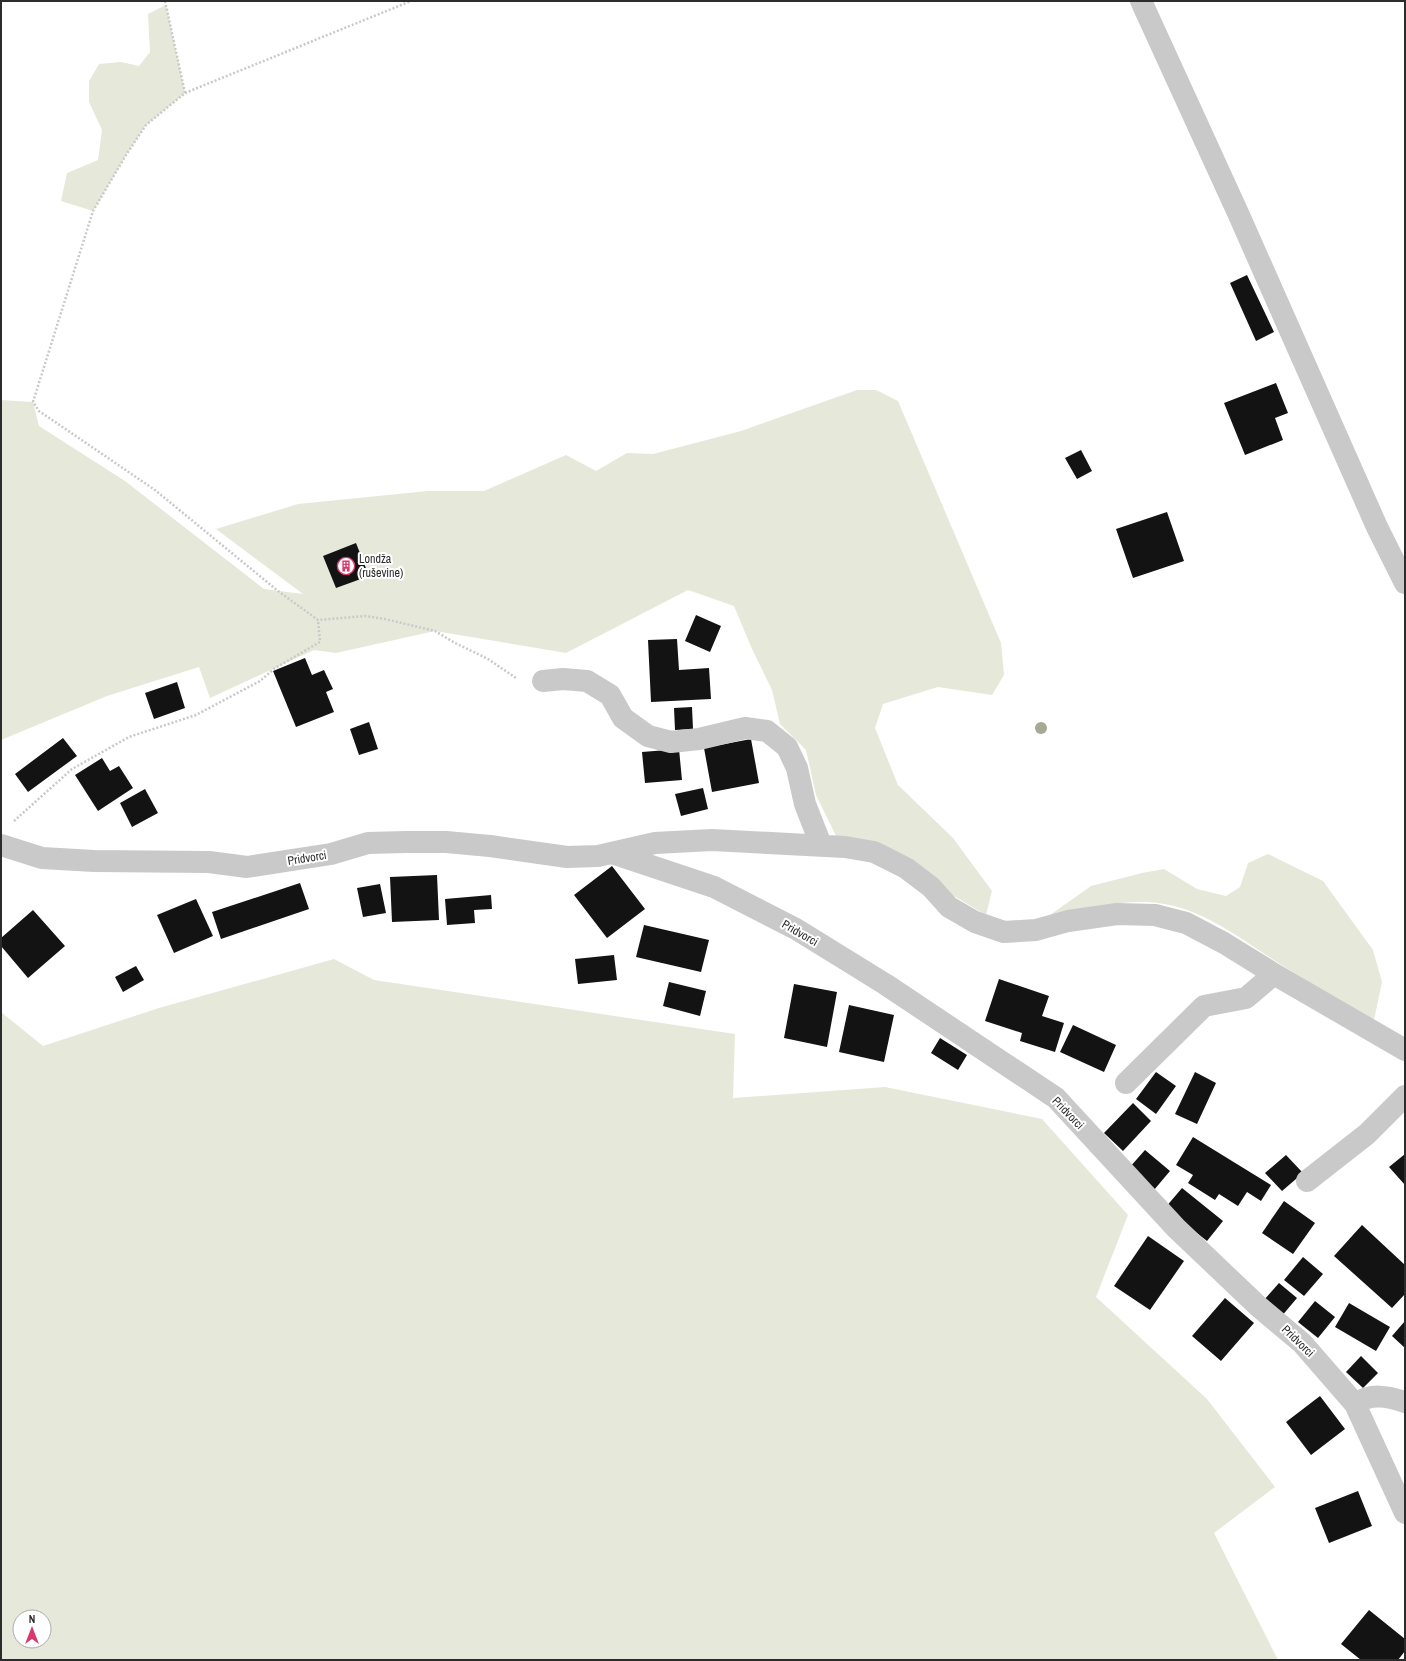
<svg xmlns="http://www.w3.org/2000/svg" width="1406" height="1661" viewBox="0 0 1406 1661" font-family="'Archivo Narrow',sans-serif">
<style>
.green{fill:#e6e9da;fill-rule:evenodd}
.building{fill:#131313}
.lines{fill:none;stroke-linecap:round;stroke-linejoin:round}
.path{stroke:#c9c9c9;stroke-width:2.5;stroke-dasharray:2 2;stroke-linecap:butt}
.minor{stroke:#c9c9c9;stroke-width:22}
.tree{fill:#a4aa94}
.labels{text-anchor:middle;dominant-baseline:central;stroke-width:4;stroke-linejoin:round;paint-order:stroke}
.poi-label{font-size:12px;fill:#2c2c2c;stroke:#fff;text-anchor:start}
.street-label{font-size:12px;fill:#2c2c2c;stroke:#fff}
</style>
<rect width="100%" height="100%" fill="#fff"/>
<!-- green -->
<path class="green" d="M166 5 185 93 146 125 126 155 93 211 61 201 67 173 98 160 102 130 89 102V81L99 64 121 62 139 66 150 52 148 14Z
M857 390H876L898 401 1001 643 1004 675 992 695 938 687 883 704 875 728 898 785 953 838 992 891 986 915 944 890 911 858 879 844 836 836 816 795 806 750 780 724 772 690 752 649 734 606 688 590 566 653 435 631 336 653 314 650 210 698 199 667 107 696 1 740V400L33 402 39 426 125 481 264 589 303 594 216 529 298 504 428 491H484L566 455 596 471 627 453 653 454 741 431Z
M1268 854 1323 881 1373 950 1382 982 1374 1020C1347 1004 1319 989 1293 972 1247 945 1203 904 1147 902 1114 901 1082 909 1050 915L1091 886 1142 873 1164 869 1197 889 1226 896 1240 887 1248 863Z
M334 959 374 980 735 1034 733 1098 885 1087 1042 1119 1128 1215 1096 1297 1207 1399 1275 1487 1214 1533 1278 1660H1V1012L43 1046 159 1008ZM20 1617H44V1641H20Z"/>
<!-- building -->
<path class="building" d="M1247 275 1274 332 1256 341 1230 283Z
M1276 383 1288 413 1275 418 1283 440 1245 455 1224 403Z
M1081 450 1092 471 1077 479 1065 458Z
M1167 512 1184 561 1133 578 1116 529Z
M356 543 369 576 336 588 323 556Z
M696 615 721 626 710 652 685 641Z
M677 639 679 670 709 668 711 699 651 702 648 640Z
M305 658 312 675 324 670 333 689 326 692 334 712 296 727 273 671Z
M177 682 185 708 154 719 145 693Z
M692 707 693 729 675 730 674 708Z
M369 722 378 749 359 755 350 729Z
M63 738 77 756 28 792 15 774Z
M751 739 759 783 712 792 704 748Z
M679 749 682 780 645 783 642 752Z
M102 758 110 771 119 766 133 788 98 811 75 775Z
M703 788 708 809 681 816 675 794Z
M145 789 158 813 132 827 120 803Z
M612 866 645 909 607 938 574 895Z
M437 875 439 920 392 922 390 877Z
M300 883 309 909 221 939 212 912Z
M380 884 386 913 363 917 357 888Z
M491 895 492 909 474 910 475 923 447 925 445 899Z
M196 899 213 936 174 953 157 915Z
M33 910 65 946 28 978 1 946V938Z
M644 925 709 940 701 972 636 957Z
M614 955 617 980 578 984 575 959Z
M136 966 144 980 123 992 115 977Z
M999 979 1049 996 1042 1016 1064 1023 1055 1052 1020 1041 1022 1033 985 1021Z
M669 982 706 991 700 1016 663 1006Z
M794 984 837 992 827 1047 784 1038Z
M849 1005 894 1015 884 1062 839 1052Z
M1073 1025 1116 1045 1104 1072 1060 1052Z
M940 1038 967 1055 958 1070 931 1053Z
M1156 1072 1176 1086 1156 1114 1136 1099Z
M1195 1072 1216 1083 1197 1124 1175 1114Z
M1133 1103 1151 1121 1123 1151 1104 1133Z
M1193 1137 1271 1185 1261 1201 1247 1192 1238 1206 1219 1194 1215 1200 1188 1183 1193 1175 1176 1165Z
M1145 1150 1170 1171 1154 1190 1129 1168Z
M1405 1154V1185L1389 1167Z
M1286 1155 1303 1173 1282 1191 1265 1173Z
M1182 1188 1223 1221 1207 1241 1165 1208Z
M1284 1201 1315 1223 1293 1254 1262 1233Z
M1362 1225 1405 1265V1294L1392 1308 1334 1256Z
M1148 1236 1184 1261 1150 1310 1114 1286Z
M1303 1257 1323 1274 1304 1296 1284 1280Z
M1279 1283 1297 1298 1281 1317 1263 1301Z
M1225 1298 1254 1323 1221 1361 1192 1336Z
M1315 1301 1335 1317 1318 1338 1298 1322Z
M1349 1303 1390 1327 1376 1351 1335 1327Z
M1405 1321V1348L1392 1336Z
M1361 1356 1378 1373 1363 1388 1346 1372Z
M1320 1396 1345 1429 1311 1455 1286 1422Z
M1358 1491 1372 1526 1329 1543 1315 1508Z
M1369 1610 1405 1639V1651L1398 1660H1361L1341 1644Z"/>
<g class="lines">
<!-- path -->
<path class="path" d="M165 1 185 93 146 125 126 155 93 211 33 402 39 411 155 490 278 591 318 620 365 616 385 619 435 631 455 643 488 659 516 678
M185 93 411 1
M14 821 72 769 129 737 196 715 260 681 275 668 320 642 318 620"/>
<!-- minor -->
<path class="minor" d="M1141 1 1238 213 1377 527 1405 583
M543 681 563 679 587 681 610 695 623 718 648 736 671 742 699 739 745 728 767 731 787 747 797 768 805 804 821 845
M1 845 42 858 94 861 209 862 247 867 331 854 368 843 406 842H446L490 846 567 857 598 856 655 843 712 840 845 847 874 852 906 868 931 887 949 907 975 922 1004 932 1036 930 1068 921 1117 914 1155 915 1186 923 1224 943 1274 974 1405 1050
M612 853 714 887 796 929 885 984 1056 1098 1176 1228 1258 1306 1302 1343 1355 1404 1405 1513
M1126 1083 1204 1006 1246 998 1274 974
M1307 1181 1367 1134 1405 1096
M1355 1404C1371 1393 1387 1396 1405 1402"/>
</g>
<!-- trees -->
<circle class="tree" cx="1041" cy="728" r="6"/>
<!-- icons -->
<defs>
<symbol id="building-ring" viewBox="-11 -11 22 22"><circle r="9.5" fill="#fff" stroke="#d8386c" stroke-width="1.5"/><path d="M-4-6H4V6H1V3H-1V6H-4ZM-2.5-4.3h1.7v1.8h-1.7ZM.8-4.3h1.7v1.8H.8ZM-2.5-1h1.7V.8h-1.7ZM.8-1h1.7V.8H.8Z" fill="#d8386c"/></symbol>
</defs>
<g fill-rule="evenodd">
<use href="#building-ring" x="336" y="556" width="20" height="20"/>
</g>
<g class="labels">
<!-- poi labels -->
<g class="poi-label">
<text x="359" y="559">Londža<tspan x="359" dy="14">(ruševine)</tspan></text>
</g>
<!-- street labels -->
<g class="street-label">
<text transform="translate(307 858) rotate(-9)">Pridvorci</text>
<text transform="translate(800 933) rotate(30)">Pridvorci</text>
<text transform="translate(1068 1113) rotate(46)">Pridvorci</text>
<text transform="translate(1298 1341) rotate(44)">Pridvorci</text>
</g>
</g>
<!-- border -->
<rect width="1406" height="1661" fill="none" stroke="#2c2c2c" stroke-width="4"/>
<!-- north arrow -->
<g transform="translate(32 1629)"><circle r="19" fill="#ffffff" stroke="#ababab"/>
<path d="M0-3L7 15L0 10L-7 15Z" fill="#d8386c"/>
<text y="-6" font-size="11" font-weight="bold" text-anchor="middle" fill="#2c2c2c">N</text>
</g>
</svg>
